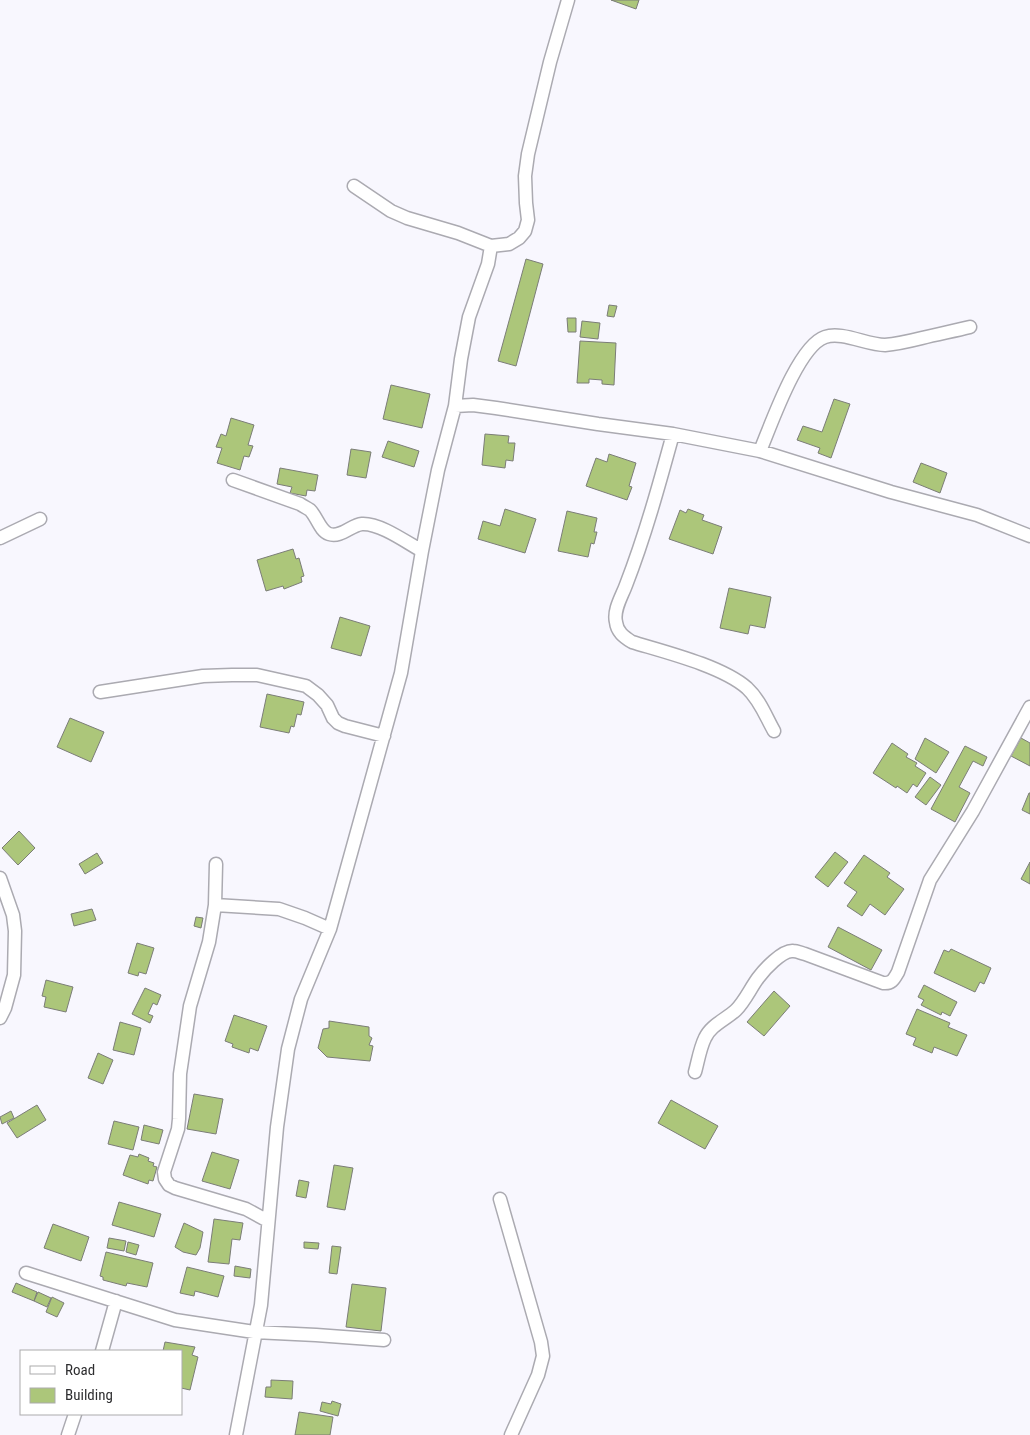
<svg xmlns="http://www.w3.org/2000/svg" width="1030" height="1435" viewBox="0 0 1030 1435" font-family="'Roboto Condensed',sans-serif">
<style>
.building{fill:#acc67a;stroke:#7b7d77}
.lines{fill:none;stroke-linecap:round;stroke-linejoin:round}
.street-casing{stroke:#abaab1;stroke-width:15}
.street{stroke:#fff;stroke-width:12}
</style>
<rect width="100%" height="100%" fill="#f8f7fe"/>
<!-- building -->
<path class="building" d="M611 0H639L636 9Z
M526 259 543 264 516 366 498 361Z
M609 305 617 306 614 317 607 316Z
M567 318H576V332H568Z
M582 321 600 323 598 339 580 337Z
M580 341 616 343 614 385 602 384V380L589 379V383H577Z
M391 385 430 394 422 428 383 419Z
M834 399 850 404 831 458 818 453 820 448 797 440 803 426 822 432Z
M231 418 254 425 248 445 253 446 249 457 244 456 240 470 217 463 222 448 216 447 221 434 226 436Z
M485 434 509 436 508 443H515L513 461 506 460 505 468 482 465Z
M388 441 419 451 414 467 382 457Z
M351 449 371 452 366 478 347 475Z
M609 454 636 463 629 486 632 487 627 500 586 486 596 458 607 462Z
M921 463 947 473 940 493 913 482Z
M280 468 318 475 315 491 307 490 306 496 290 493 292 487 277 484Z
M505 509 536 519 525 553 478 539 483 521 500 526Z
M688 509 704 515 702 520 722 527 713 554 669 539 680 510 686 513Z
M567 511 597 518 594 532H597L594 544 591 543 588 557 558 551Z
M293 549 296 559 299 558 304 576 301 577 302 582 284 589 283 586 266 591 257 560Z
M729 588 771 597 765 628 750 625 748 634 720 628Z
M340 617 370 626 361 656 331 648Z
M267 694 304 702 301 715 297 714 294 727 291 726 289 733 260 727Z
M70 718 104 732 91 762 57 747Z
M925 738 949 752 936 773 915 759Z
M1021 738 1030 743V766L1011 756Z
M892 743 908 754 906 757 917 763 915 766 926 773 917 787 913 784 907 793 897 786 896 788 873 773Z
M965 746 987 757 983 766 973 761 959 787 970 793 955 822 931 809Z
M930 777 941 785 926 805 915 797Z
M1029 793H1030V814L1022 810Z
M19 831 35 848 18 865 2 848Z
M835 852 848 862 828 887 815 877Z
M97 853 103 863 85 874 79 864Z
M864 855 890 873 887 877 904 889 885 915 870 904 862 916 847 906 857 892 844 883Z
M1030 862V884L1021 879Z
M92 909 96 920 74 926 71 914Z
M196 917 203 918 201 928 194 926Z
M838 927 882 950 871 970 828 947Z
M137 943 154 948 146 974 139 972 138 976 128 973Z
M951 949 991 968 984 984 980 982 975 992 934 973 944 950 949 952Z
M46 980 73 987 66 1012 44 1007 46 997 42 996Z
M924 985 957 1002 950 1016 942 1012 941 1015 921 1005 924 1000 918 997Z
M145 988 161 995 157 1005 153 1003 148 1014 153 1016 150 1023 132 1014Z
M774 991 790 1006 764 1036 747 1022Z
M917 1009 950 1023 948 1027 967 1035 957 1056 934 1047 932 1053 913 1045 916 1038 906 1034Z
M234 1015 267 1026 258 1051 250 1048 249 1053 232 1047 233 1044 225 1041Z
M329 1021 369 1027V1036L372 1038 369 1045 373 1046 370 1061 327 1057 318 1048 323 1029 329 1028Z
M120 1022 141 1028 134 1055 113 1050Z
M98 1053 113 1060 103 1084 88 1078Z
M194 1094 223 1099 216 1134 187 1129Z
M671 1100 718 1126 705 1149 658 1123Z
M37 1105 46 1120 17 1138 7 1123Z
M11 1111 14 1118 2 1124 0 1117Z
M114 1121 139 1127 133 1150 108 1144Z
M144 1125 163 1130 159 1144 141 1140Z
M212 1152 239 1160 230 1189 202 1181Z
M139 1154 149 1158 148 1161 154 1163 153 1166 157 1167 153 1181 149 1180 148 1184 123 1175 130 1155 138 1157Z
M334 1165 353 1168 345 1210 327 1207Z
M299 1180 309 1182 306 1198 296 1196Z
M119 1202 161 1214 154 1237 112 1225Z
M214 1219 243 1223 240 1240 232 1239 229 1264 208 1262Z
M184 1223 203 1232 200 1248 196 1255 183 1252 175 1247Z
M53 1224 89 1237 81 1261 44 1248Z
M109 1238 126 1241 124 1251 107 1248Z
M128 1242 139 1245 136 1255 126 1252Z
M304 1242 319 1243 318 1249 304 1248Z
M332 1246 341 1247 337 1274 329 1273Z
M106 1252 153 1263 147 1287 127 1283 126 1286 103 1280V1277L100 1276Z
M235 1266 251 1269 250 1278 234 1276Z
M187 1267 224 1276 218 1297 195 1291 194 1296 180 1293Z
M16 1283 37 1292 34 1301 12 1292Z
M352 1284 386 1288 381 1331 346 1327Z
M38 1292 51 1298 47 1307 34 1301Z
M52 1297 64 1303 57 1317 46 1312Z
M165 1342 195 1347 192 1355 198 1357 190 1390 181 1388V1351H163Z
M271 1380 293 1381 292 1399 265 1397 266 1387H271Z
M332 1401 341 1404 338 1416 320 1411 322 1402 331 1404Z
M299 1412 333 1417 330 1435H295Z"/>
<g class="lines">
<defs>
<path id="street" d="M354 186 391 211 407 218 458 233 491 246 509 244 519 238 525 231 528 220 526 203 525 176 528 154 550 62 568 0
M455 406 473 405 496 408 598 424 673 434 760 451 891 492 977 515 1030 536
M673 434C659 485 645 536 626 585 622 596 613 610 616 622 617 632 624 637 632 642 665 652 722 666 747 688 760 700 766 717 774 731
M760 451C771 425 798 346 825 337 842 331 867 345 885 345 897 344 910 341 922 338 938 334 954 331 970 327
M233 480 300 504C303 506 307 508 310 510 317 517 320 531 329 534 341 538 351 525 362 524 380 523 406 542 422 551
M0 538 40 519
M100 692 203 676 232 675H257L306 686 318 695 327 705 333 718 338 723 345 726 384 736
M216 864 215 905 209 942 190 1006 180 1074 179 1119 178 1129 164 1172 165 1179 169 1185 175 1188 246 1209 268 1221
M0 878 13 915 15 931 14 975 5 1008 0 1018
M215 905 279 909 305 918 330 929
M695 1072C698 1061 700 1048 705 1038 711 1025 725 1020 736 1010 745 1001 750 989 758 978 764 970 782 950 793 951 797 951 801 953 805 954L883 983C892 984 894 979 898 972L930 880 973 811 1030 707
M500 1199 541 1342 543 1356 538 1375 511 1435
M26 1273 175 1320 254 1332 316 1335 384 1340
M102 1351 116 1301
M68 1435 75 1414
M236 1435 261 1305 277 1127 288 1049 301 999 330 929 401 673 422 551 438 470 455 406 461 359 469 317 488 264 491 246"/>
</defs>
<!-- street casing -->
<use href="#street" class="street-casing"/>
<!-- street -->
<use href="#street" class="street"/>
</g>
<!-- legend -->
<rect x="20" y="1350" width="162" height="65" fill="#ffffff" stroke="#ababac"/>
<rect x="30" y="1366" width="25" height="8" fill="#ffffff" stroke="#ababac"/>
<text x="65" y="1375" font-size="15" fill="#2e2e30">Road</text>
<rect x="30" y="1388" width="25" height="15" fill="#acc67a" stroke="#ababac"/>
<text x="65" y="1400" font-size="15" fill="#2e2e30">Building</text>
</svg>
